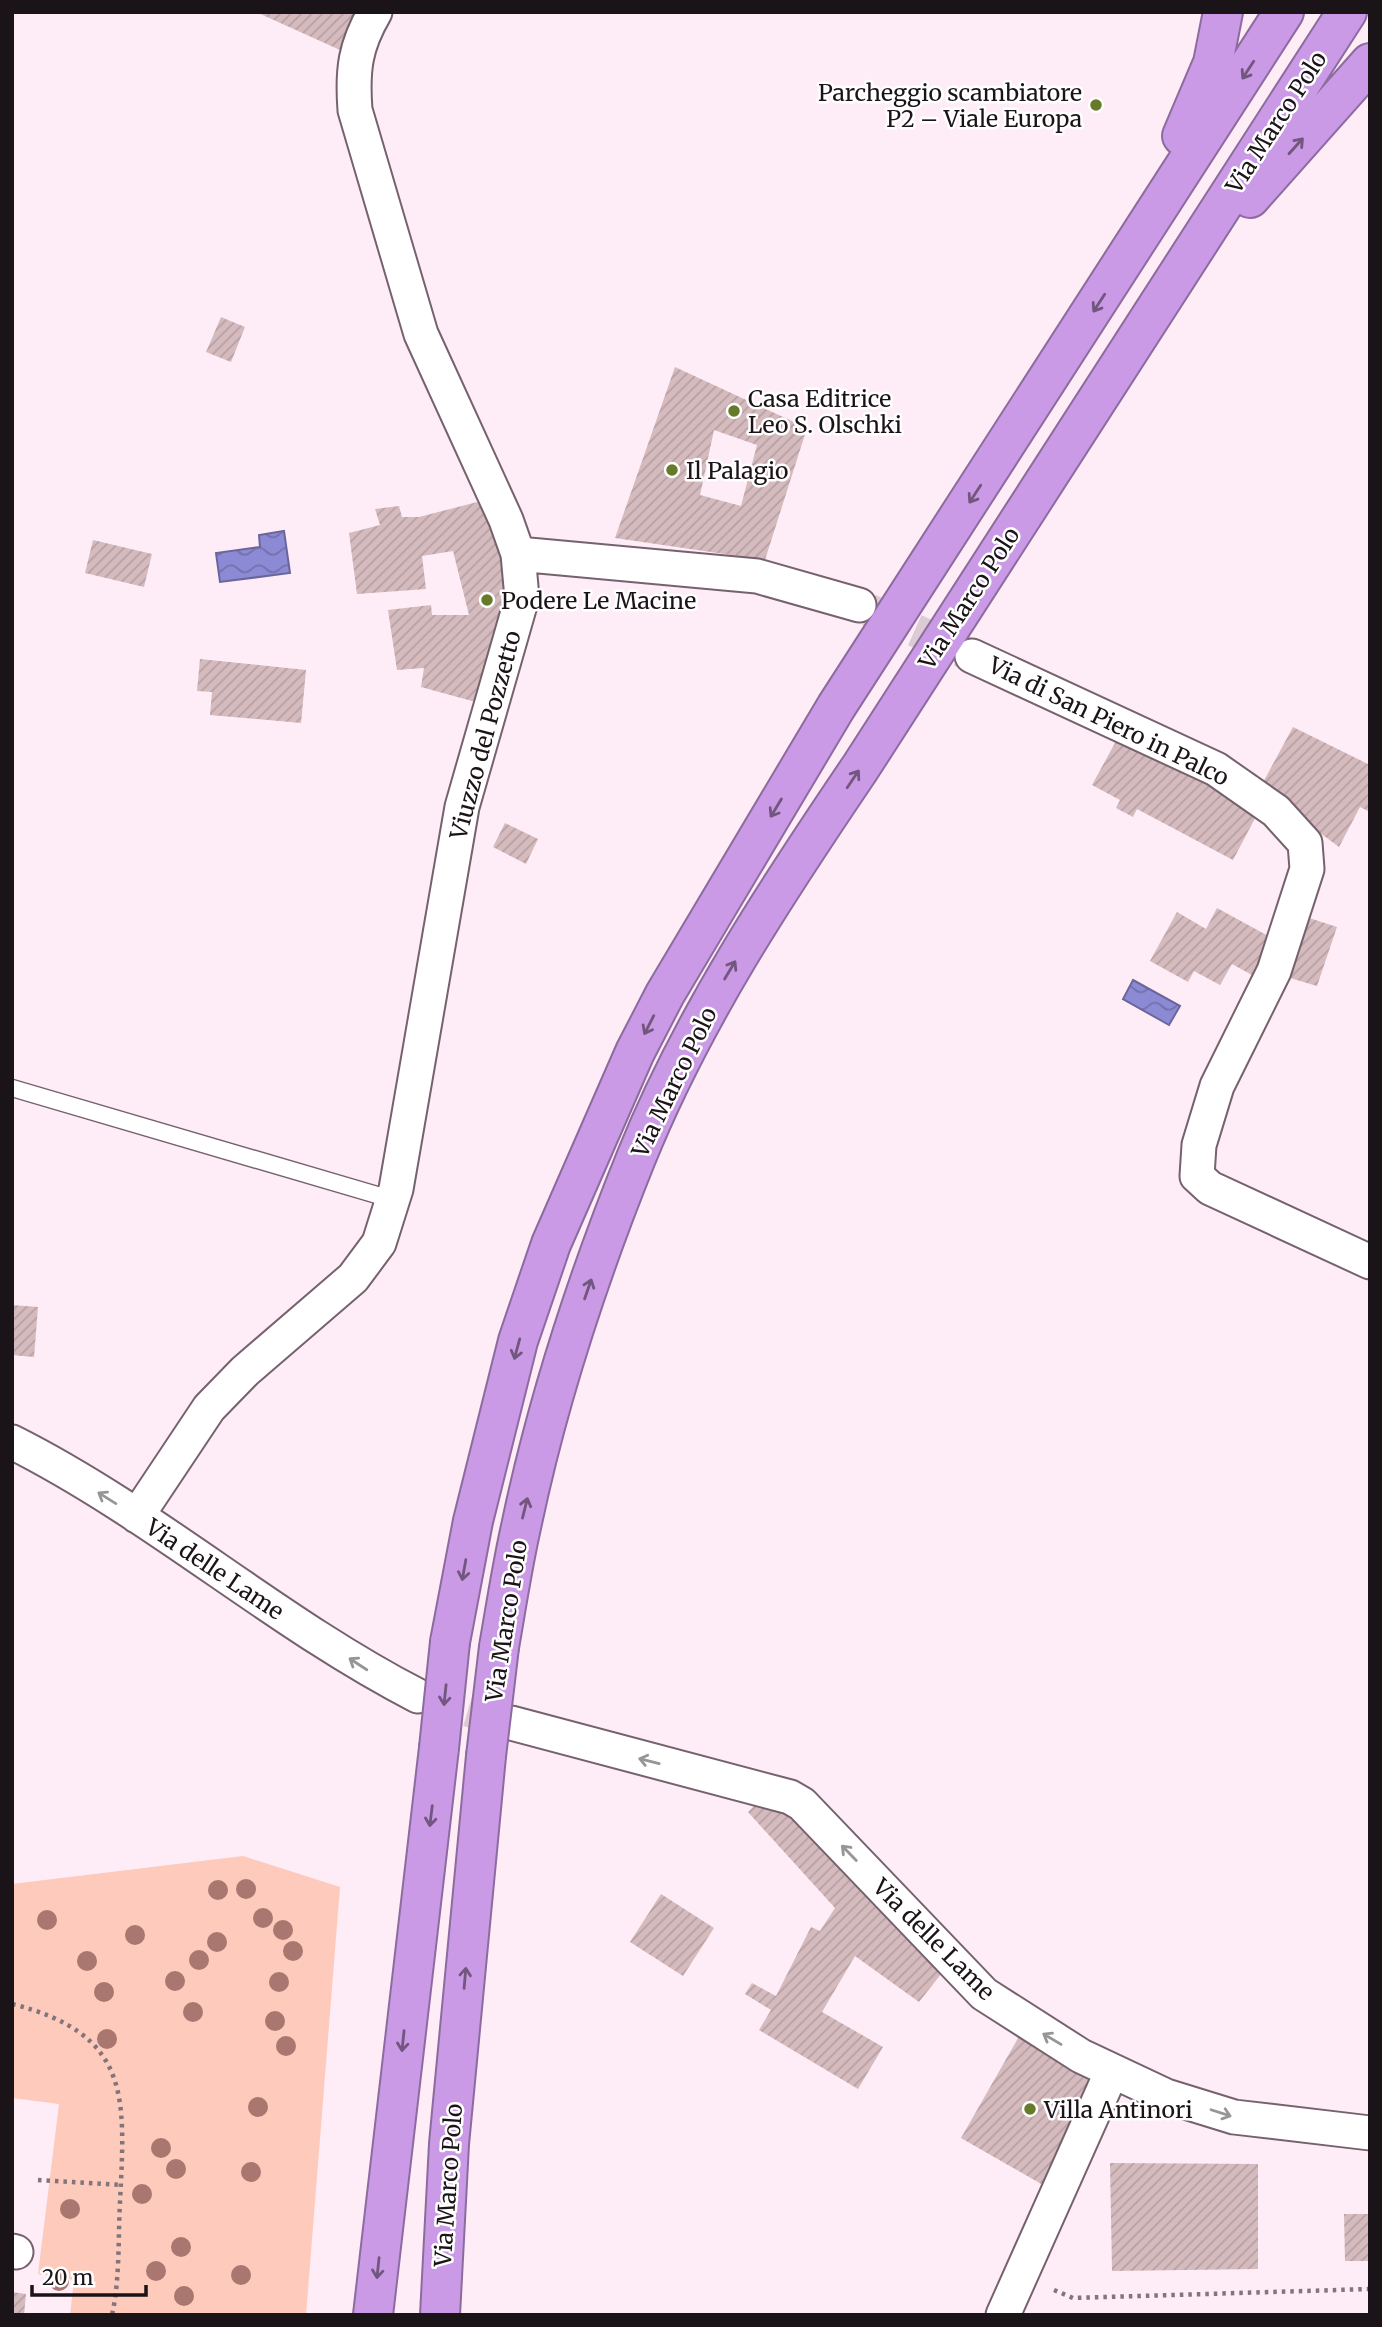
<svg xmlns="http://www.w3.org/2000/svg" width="1382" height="2327" viewBox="0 0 1382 2327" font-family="Merriweather,serif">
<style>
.park{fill:#fdcabb}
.water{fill:url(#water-waves);stroke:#6a669c;stroke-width:2}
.building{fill:url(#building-hatch);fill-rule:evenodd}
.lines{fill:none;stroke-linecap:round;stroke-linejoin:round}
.street-tunnel{stroke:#dccbd5;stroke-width:33;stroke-dasharray:33 17;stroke-linecap:butt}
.lane-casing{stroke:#76626e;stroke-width:19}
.street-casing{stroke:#76626e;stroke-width:37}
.highway-casing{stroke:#8c6b9e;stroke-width:42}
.path{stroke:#81757c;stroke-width:4.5;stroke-dasharray:3.5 5;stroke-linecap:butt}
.lane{stroke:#fff;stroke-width:16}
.street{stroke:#fff;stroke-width:33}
.highway{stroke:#ca9ae6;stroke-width:38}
.highway-bridge-casing{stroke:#8c6b9e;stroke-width:42;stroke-linecap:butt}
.highway-bridge{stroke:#ca9ae6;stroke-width:38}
.tree{fill:#a9776f}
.oneway{stroke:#72567e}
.oneway2{stroke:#989597}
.poi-dot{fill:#677a29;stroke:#fff;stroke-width:2.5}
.labels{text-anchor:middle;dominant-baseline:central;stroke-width:5;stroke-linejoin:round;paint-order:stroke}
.poi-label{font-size:23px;fill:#1a1317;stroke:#fff;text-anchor:start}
.street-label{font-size:23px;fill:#1a1317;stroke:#fff}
</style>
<defs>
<pattern id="water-waves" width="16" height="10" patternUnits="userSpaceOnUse" patternTransform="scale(1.75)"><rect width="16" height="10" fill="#8c8ad5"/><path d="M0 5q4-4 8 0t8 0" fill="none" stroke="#7270ac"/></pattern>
<pattern id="building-hatch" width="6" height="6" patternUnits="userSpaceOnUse" patternTransform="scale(1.75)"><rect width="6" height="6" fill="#d5bbbe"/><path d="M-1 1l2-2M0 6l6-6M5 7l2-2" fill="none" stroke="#b6a0a3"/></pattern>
</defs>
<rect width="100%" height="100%" fill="#feecf7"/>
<!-- park -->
<path class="park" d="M243 1856 340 1887 306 2315H70L74 2280 38 2274 59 2104 12 2098V1884Z"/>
<!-- water -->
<path class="water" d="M284 531 290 573 220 582 216 553 260 547 259 535Z
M1133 980 1180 1006 1169 1025 1123 999Z"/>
<!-- building -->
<path class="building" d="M256 12H360L340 50Z
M221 317 245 327 231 362 206 352Z
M675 367 807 428 765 560 615 538ZM714 430 757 445 741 506 700 495Z
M485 500 511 585 483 704 421 687 424 668 397 670 388 610 431 605 432 615H469L453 551 422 556 426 589 357 594 349 533 380 525 375 509 399 506 402 517H419Z
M93 540 152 554 144 587 85 573Z
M200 659 306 670 301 723 210 715 212 692 197 691Z
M1293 727 1370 765V812L1360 807 1339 847 1260 788Z
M1121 732 1262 805 1233 860 1137 809 1133 817 1116 808 1120 800 1092 785Z
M505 823 538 839 526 864 493 847Z
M1217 908 1272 938 1252 975 1232 964 1220 985 1194 971 1188 982 1150 961 1177 912 1206 929Z
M1300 915 1337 927 1317 986 1280 975Z
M12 1305 38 1307 34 1357 12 1355Z
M765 1795 798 1814 949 1964 919 2002 855 1956 822 2012 883 2047 858 2089 759 2030 771 2010 745 1994 752 1983 776 1996 811 1927 820 1931 835 1908 748 1812Z
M661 1894 714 1928 683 1976 630 1942Z
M1021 2033 1098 2080 1043 2185 961 2138Z
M1110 2163 1258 2164V2269L1112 2271Z
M1344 2214H1370V2261H1345Z
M12 2292 26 2294 24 2315H12Z"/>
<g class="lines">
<!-- street-tunnel -->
<path class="street-tunnel" d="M869 610 964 652
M420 1696 511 1723"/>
<defs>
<path id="lane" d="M12 1088 394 1200"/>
<path id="street" d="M518 554 757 576 859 605
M972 656 1216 769 1276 811 1305 843 1307 869 1274 971 1217 1086 1199 1145 1197 1176 1210 1188 1370 1262
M12 1442C155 1514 276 1623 418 1696
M137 1516 209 1408 245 1371 353 1278 379 1243 396 1189 462 807 522 598 518 554 506 520 421 334 355 110C352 70 355 46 375 12
M511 1723 790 1797 802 1804 984 1994 1081 2056 1166 2096 1234 2117 1370 2133
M12 2251 16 2252
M1003 2315 1112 2071"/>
<path id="highway" d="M1182 136 1213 63 1223 12
M1250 198 1370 63
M450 1642 473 1521 518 1341 551 1244 635 1052 665 994 836 707 1284 12
M499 1647C506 1607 512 1567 521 1527 547 1402 588 1277 636 1158 692 1019 776 892 860 768L1347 12
M373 2315 439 1748
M440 2315 449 2144 486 1756"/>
</defs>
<!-- lane casing -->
<use href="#lane" class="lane-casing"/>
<!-- street casing -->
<use href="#street" class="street-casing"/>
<!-- highway casing -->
<use href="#highway" class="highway-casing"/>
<!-- path -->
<path class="path" d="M12 2004C132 2034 125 2098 120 2202 118 2239 120 2279 112 2315
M38 2180 121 2185
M1054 2290 1073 2298 1370 2289"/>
<!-- lane -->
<use href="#lane" class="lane"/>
<!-- street -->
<use href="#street" class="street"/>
<!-- highway -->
<use href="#highway" class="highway"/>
<defs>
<path id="highway-bridge" d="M439 1748 450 1642
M486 1756 499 1647"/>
</defs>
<!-- highway-bridge casing -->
<use href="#highway-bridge" class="highway-bridge-casing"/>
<!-- highway-bridge -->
<use href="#highway-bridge" class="highway-bridge"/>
</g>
<!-- trees -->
<g class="tree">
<circle cx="246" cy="1889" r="10"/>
<circle cx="218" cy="1890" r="10"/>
<circle cx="263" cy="1918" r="10"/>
<circle cx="47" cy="1920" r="10"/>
<circle cx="283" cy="1930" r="10"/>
<circle cx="135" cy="1935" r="10"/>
<circle cx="217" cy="1942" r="10"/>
<circle cx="293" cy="1951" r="10"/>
<circle cx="199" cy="1960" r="10"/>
<circle cx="87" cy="1961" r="10"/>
<circle cx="175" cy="1981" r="10"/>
<circle cx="279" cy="1982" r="10"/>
<circle cx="104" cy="1992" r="10"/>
<circle cx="193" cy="2012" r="10"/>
<circle cx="275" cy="2021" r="10"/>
<circle cx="107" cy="2039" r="10"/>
<circle cx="286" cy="2046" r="10"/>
<circle cx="258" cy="2107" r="10"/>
<circle cx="161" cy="2148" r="10"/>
<circle cx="176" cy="2169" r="10"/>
<circle cx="251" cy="2172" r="10"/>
<circle cx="142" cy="2194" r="10"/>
<circle cx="70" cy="2209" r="10"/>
<circle cx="181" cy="2247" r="10"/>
<circle cx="156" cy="2271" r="10"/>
<circle cx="241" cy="2275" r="10"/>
<circle cx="59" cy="2281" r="10"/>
<circle cx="184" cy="2296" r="10"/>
</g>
<!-- one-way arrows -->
<defs><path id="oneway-shaft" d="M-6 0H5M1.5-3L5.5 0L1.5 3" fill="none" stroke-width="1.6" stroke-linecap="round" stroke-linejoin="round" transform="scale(1.75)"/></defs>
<g class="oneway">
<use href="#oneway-shaft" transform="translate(1248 70) rotate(123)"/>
<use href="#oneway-shaft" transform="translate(1296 146) rotate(-48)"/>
<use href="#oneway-shaft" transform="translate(1099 303) rotate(123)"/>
<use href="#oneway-shaft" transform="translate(975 494) rotate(123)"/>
<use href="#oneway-shaft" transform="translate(853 779) rotate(-56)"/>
<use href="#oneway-shaft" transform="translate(776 808) rotate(121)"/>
<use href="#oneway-shaft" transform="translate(730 970) rotate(-59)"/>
<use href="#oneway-shaft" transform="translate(649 1025) rotate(117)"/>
<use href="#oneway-shaft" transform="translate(588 1289) rotate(-71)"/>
<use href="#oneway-shaft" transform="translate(517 1349) rotate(105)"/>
<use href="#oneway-shaft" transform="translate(525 1508) rotate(-76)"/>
<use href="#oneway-shaft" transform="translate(464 1570) rotate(100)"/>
<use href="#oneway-shaft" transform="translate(445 1695) rotate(96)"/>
<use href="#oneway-shaft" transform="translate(431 1816) rotate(97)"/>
<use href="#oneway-shaft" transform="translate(465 1978) rotate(-85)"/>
<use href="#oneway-shaft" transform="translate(403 2041) rotate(96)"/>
<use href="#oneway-shaft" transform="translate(378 2268) rotate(96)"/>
</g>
<g class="oneway2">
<use href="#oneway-shaft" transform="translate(107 1498) rotate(-148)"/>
<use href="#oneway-shaft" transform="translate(358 1664) rotate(-147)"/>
<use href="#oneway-shaft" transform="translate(649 1761) rotate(-166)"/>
<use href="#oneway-shaft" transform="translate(849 1853) rotate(-134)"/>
<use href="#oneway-shaft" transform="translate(1052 2039) rotate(-149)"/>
<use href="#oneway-shaft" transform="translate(1221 2113) rotate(18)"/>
</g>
<!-- markers -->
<g class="poi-dot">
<circle cx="1096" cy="105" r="7"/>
<circle cx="734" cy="411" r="7"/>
<circle cx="672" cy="470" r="7"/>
<circle cx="487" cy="600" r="7"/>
<circle cx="1030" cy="2109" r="7"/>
</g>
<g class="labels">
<!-- poi labels -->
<g class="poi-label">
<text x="1082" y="92" text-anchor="end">Parcheggio scambiatore<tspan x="1082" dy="26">P2 – Viale Europa</tspan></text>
<text x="748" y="398">Casa Editrice<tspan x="748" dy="26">Leo S. Olschki</tspan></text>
<text x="686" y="470">Il Palagio</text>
<text x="501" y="600">Podere Le Macine</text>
<text x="1044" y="2109">Villa Antinori</text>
</g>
<!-- street labels -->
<g class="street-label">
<text transform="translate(1276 122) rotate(-57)">Via Marco Polo</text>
<text transform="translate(969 598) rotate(-57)">Via Marco Polo</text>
<text transform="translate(1109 721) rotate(26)">Via di San Piero in Palco</text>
<text transform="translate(485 735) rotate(-75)">Viuzzo del Pozzetto</text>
<text transform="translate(674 1082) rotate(-64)">Via Marco Polo</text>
<text transform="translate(215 1569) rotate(34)">Via delle Lame</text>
<text transform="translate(506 1621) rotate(-81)">Via Marco Polo</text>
<text transform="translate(934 1939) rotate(45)">Via delle Lame</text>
<text transform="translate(448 2185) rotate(-86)">Via Marco Polo</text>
</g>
</g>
<!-- border -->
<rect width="1382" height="2327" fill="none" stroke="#1a1317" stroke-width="28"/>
<!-- scale -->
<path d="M32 2285v10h114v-10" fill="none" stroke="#1a1317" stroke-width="3.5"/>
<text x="42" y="2285" font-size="21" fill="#1a1317" stroke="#ffffff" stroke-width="5" paint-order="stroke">20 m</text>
</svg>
